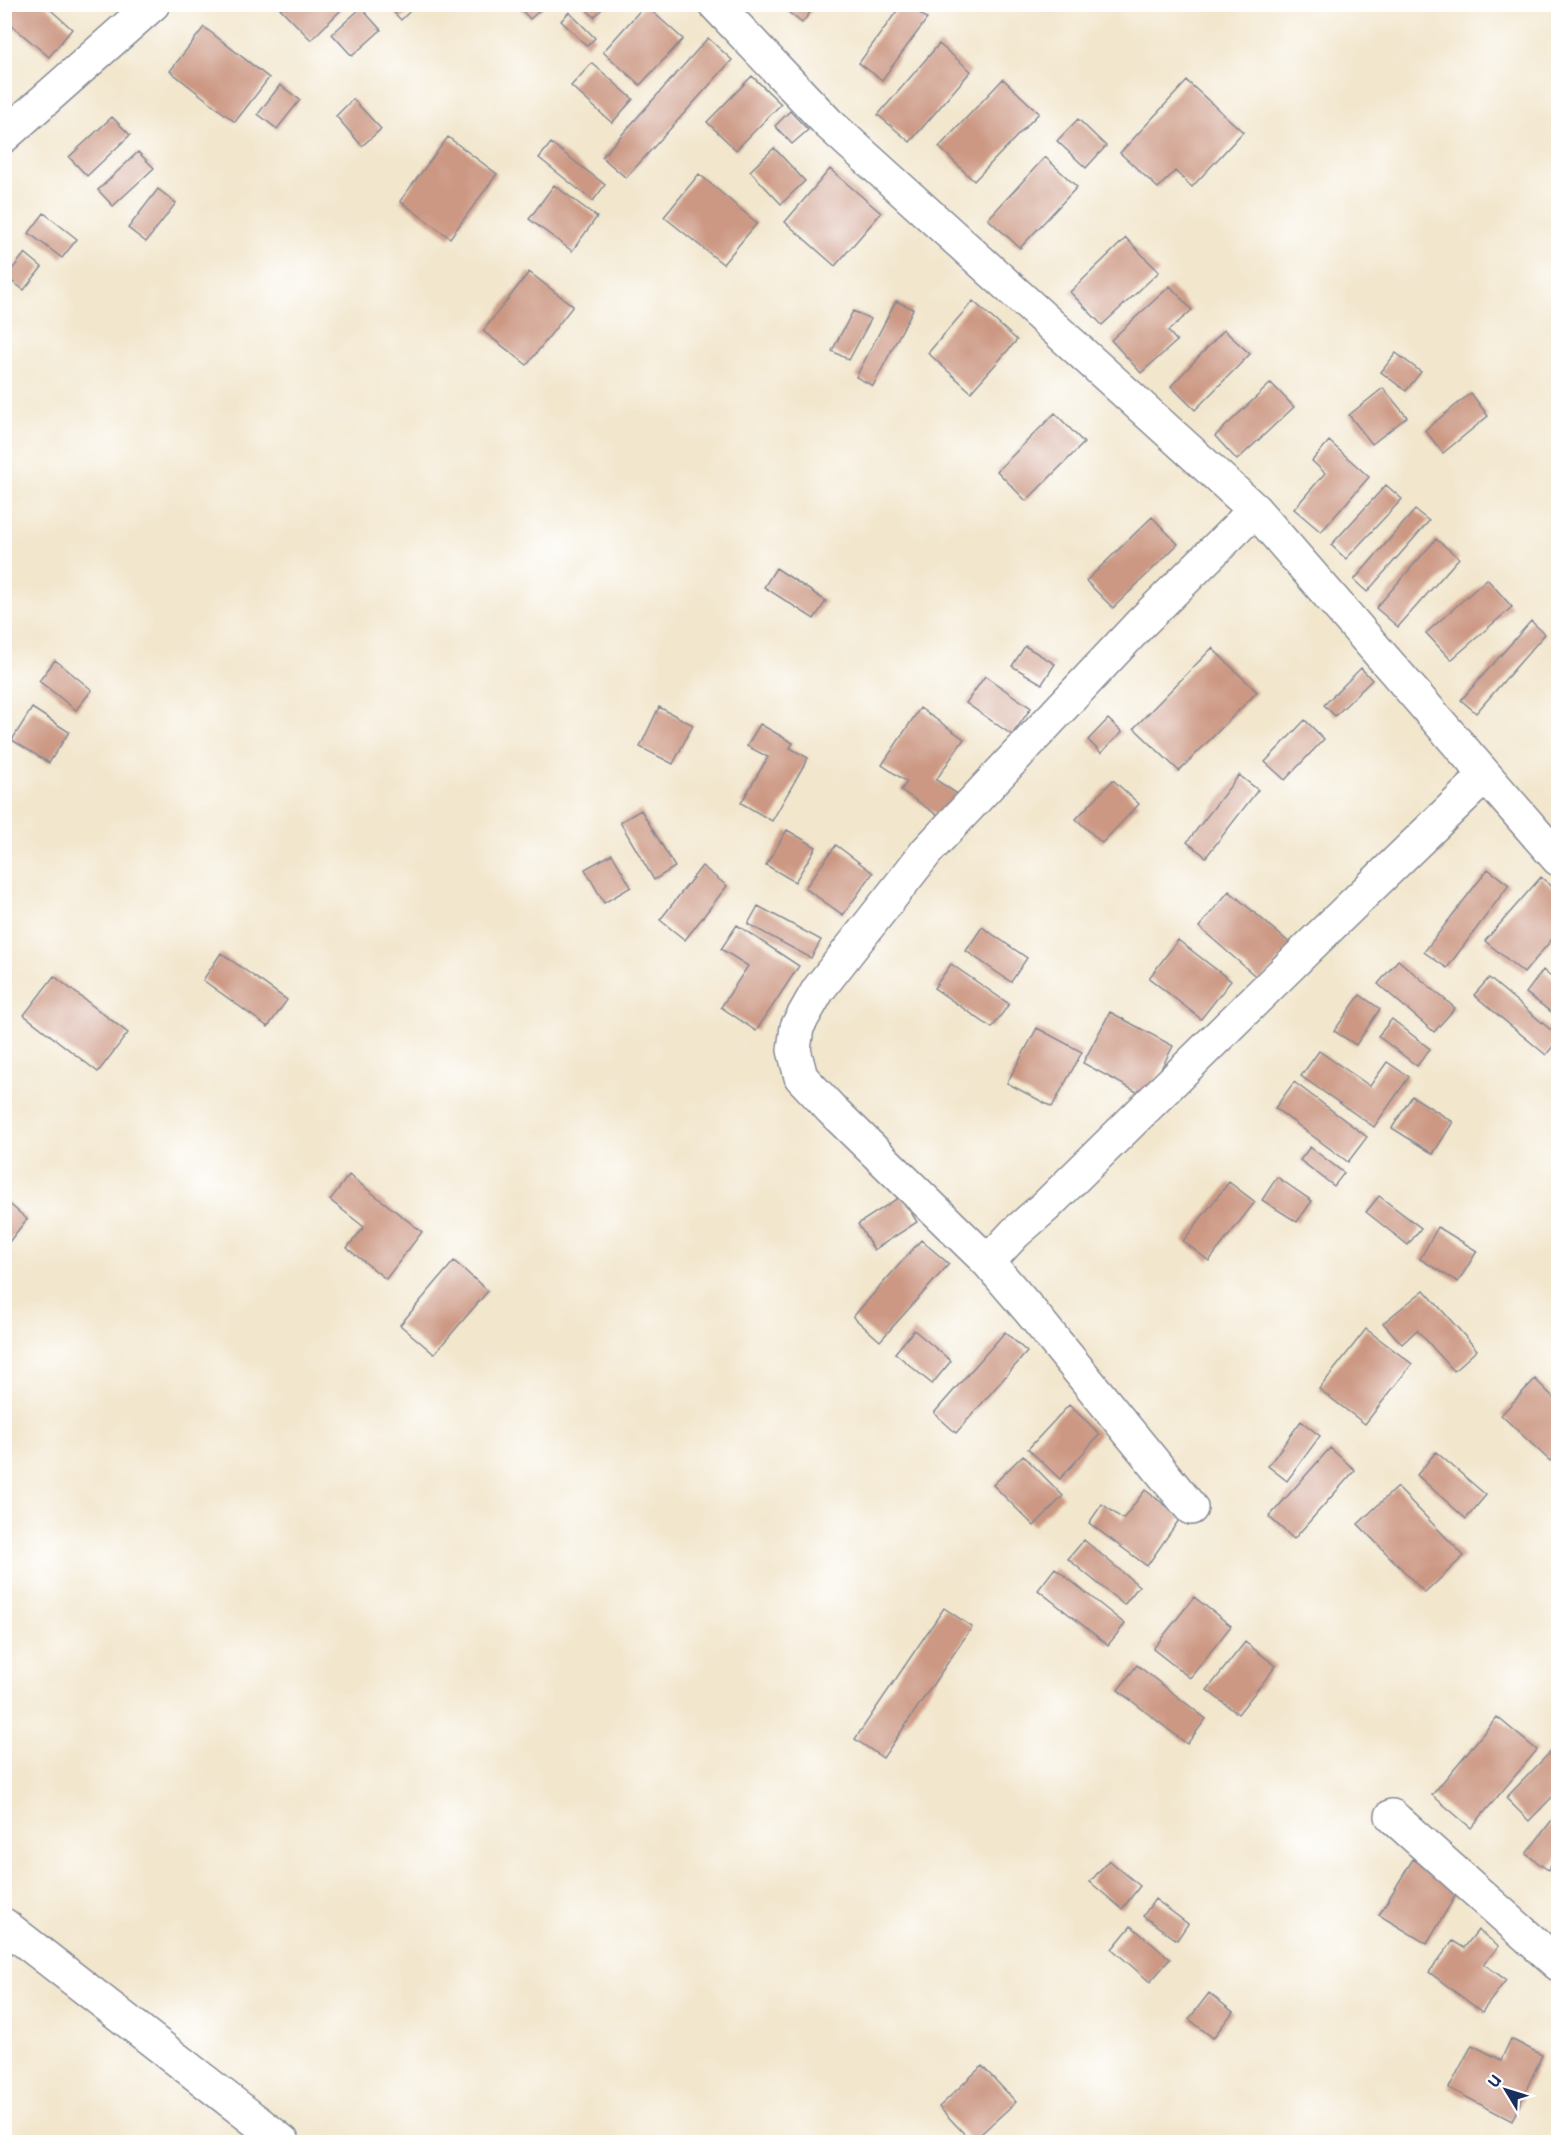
<svg xmlns="http://www.w3.org/2000/svg" width="1563" height="2147" viewBox="0 0 1563 2147" font-family="Mali,sans-serif">
<style>
.building{fill:#cc9883}
.lines{fill:none;stroke-linecap:round;stroke-linejoin:round}
.street-casing{stroke:#868a95;stroke-width:36}
.street{stroke:#fff;stroke-width:33}
</style>
<rect width="100%" height="100%" fill="#fff"/>
<filter id="ink" filterUnits="userSpaceOnUse"><feTurbulence type="fractalNoise" baseFrequency=".0167" numOctaves="2"/><feDisplacementMap in="SourceGraphic" scale="12" xChannelSelector="R" yChannelSelector="G"/><feConvolveMatrix kernelMatrix="1 2 1 2 8 2 1 2 1" color-interpolation-filters="sRGB"/></filter>
<filter id="wash" filterUnits="userSpaceOnUse"><feTurbulence type="fractalNoise" baseFrequency=".008" numOctaves="4" result="noise"/><feDisplacementMap in="SourceGraphic" scale="24" xChannelSelector="R" yChannelSelector="G"/><feGaussianBlur stdDeviation="1.35" result="paint"/><feColorMatrix in="noise" values="0 0 0 0 0 0 0 0 0 0 0 0 0 0 0 0 0 1.4 0 .05"/><feComposite in="paint" operator="in"/></filter>
<g filter="url(#wash)">
<rect width="100%" height="100%" fill="#f2e6cc"/>
<g id="blocks">
<!-- building -->
<path class="building" d="M4 4H44L72 29 49 57 4 19Z
M276 4H347L311 40Z
M386 4H417L401 20Z
M516 4H547L530 19Z
M581 4H607L594 17Z
M778 4H817L802 23Z
M902 4H908L927 19 882 80 859 63Z
M645 5 683 39 640 85 603 52Z
M361 8 381 30 352 56 332 34Z
M569 12 595 38 587 46 561 21Z
M204 27 269 78 235 122 170 71Z
M708 38 732 60 626 178 602 157Z
M939 44 971 71 910 142 878 115Z
M592 63 633 99 612 123 571 86Z
M752 76 781 104 736 150 707 122Z
M1003 79 1039 113 974 181 939 147Z
M1187 81 1243 132 1192 187 1175 171 1158 188 1120 153Z
M280 85 300 100 277 129 258 114Z
M353 99 381 129 362 146 336 116Z
M790 111 808 130 792 144 775 126Z
M112 117 130 135 87 176 69 157Z
M1078 119 1106 146 1086 168 1057 141Z
M448 137 497 174 450 238 400 201Z
M551 143 605 185 593 201 539 158Z
M774 148 805 181 781 204 750 171Z
M138 152 154 168 113 206 98 190Z
M1045 157 1077 187 1020 248 988 219Z
M830 169 881 213 835 266 785 222Z
M699 174 757 223 723 264 664 217Z
M554 185 597 217 572 251 529 219Z
M158 189 176 203 146 242 128 228Z
M44 213 77 239 62 258 29 233Z
M1126 238 1159 272 1102 325 1070 292Z
M25 253 42 267 24 290 6 277Z
M529 272 573 306 527 365 483 331Z
M1170 286 1192 310 1168 331 1177 341 1141 373 1111 340Z
M896 301 913 309 873 386 856 377Z
M973 301 1017 340 971 392 928 353Z
M853 311 871 319 849 360 832 351Z
M1224 330 1250 354 1195 410 1171 386Z
M1396 353 1421 372 1406 391 1381 372Z
M1271 383 1294 407 1237 460 1215 436Z
M1383 388 1407 417 1372 444 1349 415Z
M1471 393 1488 416 1443 453 1425 430Z
M1055 413 1084 443 1026 501 997 471Z
M1329 441 1369 477 1321 532 1294 509 1325 473 1312 461Z
M1386 485 1402 499 1346 559 1331 545Z
M1415 510 1429 521 1367 592 1354 580Z
M1152 517 1178 544 1113 608 1086 581Z
M1436 539 1459 558 1398 627 1376 608Z
M776 568 826 601 814 619 764 587Z
M1487 579 1512 607 1451 660 1426 633Z
M1531 621 1545 634 1476 713 1461 700Z
M1025 646 1055 664 1042 684 1012 666Z
M1212 648 1257 692 1179 771 1134 728Z
M55 660 92 690 76 710 39 681Z
M1361 668 1372 680 1335 716 1324 705Z
M985 676 1031 708 1012 735 966 703Z
M659 707 693 725 673 764 640 747Z
M32 708 69 732 49 763 12 740Z
M920 708 964 739 936 780 962 797 946 821 901 790 907 782 882 765Z
M1108 719 1122 732 1101 753 1088 740Z
M1305 720 1324 739 1285 780 1265 762Z
M760 724 793 743 790 748 808 758 772 821 741 803 768 757 747 746Z
M1239 775 1258 790 1206 857 1187 842Z
M1113 780 1139 804 1102 843 1076 819Z
M641 810 675 867 654 880 620 822Z
M787 830 816 847 795 882 766 865Z
M836 845 873 873 843 915 805 888Z
M612 854 631 887 604 903 585 869Z
M702 866 727 886 685 940 660 920Z
M1488 869 1509 885 1447 968 1424 952Z
M1541 877 1558 892V932L1524 973 1485 941Z
M1229 891 1292 945 1261 981 1199 927Z
M758 906 821 940 811 958 748 924Z
M737 925 799 966 756 1031 721 1007 748 966 721 949Z
M982 927 1027 958 1011 982 966 951Z
M1178 940 1231 981 1201 1019 1149 978Z
M221 953 287 1000 268 1027 203 980Z
M1398 960 1455 1008 1434 1032 1378 984Z
M951 964 1009 1004 992 1028 934 988Z
M1543 970 1558 983V1017L1526 993Z
M54 976 128 1033 98 1072 24 1015Z
M1489 978 1558 1036V1040L1546 1055 1474 995Z
M1360 995 1380 1009 1356 1045 1334 1031Z
M1110 1012 1173 1046 1146 1097 1083 1063Z
M1392 1019 1430 1049 1417 1066 1378 1036Z
M1037 1028 1082 1052 1052 1107 1007 1083Z
M1319 1051 1370 1086 1387 1062 1409 1077 1374 1127 1301 1076Z
M1294 1082 1367 1137 1348 1162 1275 1108Z
M1412 1096 1453 1122 1433 1154 1392 1128Z
M1310 1147 1344 1173 1334 1186 1300 1160Z
M349 1175 422 1232 386 1279 347 1248 364 1227 330 1200Z
M1277 1177 1312 1201 1297 1222 1262 1200Z
M1229 1182 1255 1202 1209 1261 1183 1241Z
M901 1196 917 1222 874 1250 858 1224Z
M1379 1196 1421 1228 1408 1245 1366 1212Z
M5 1200 27 1219 5 1247Z
M1438 1227 1477 1251 1458 1282 1420 1259Z
M921 1240 949 1264 880 1341 853 1317Z
M454 1261 488 1291 434 1354 400 1325Z
M1424 1290 1477 1350 1454 1371 1417 1330 1402 1344 1383 1323Z
M1366 1329 1412 1364 1365 1424 1319 1389Z
M914 1330 951 1361 932 1384 895 1353Z
M1005 1332 1027 1352 956 1433 934 1413Z
M1535 1379 1558 1402V1452L1550 1461 1501 1415Z
M1069 1405 1100 1434 1060 1479 1028 1449Z
M1301 1421 1320 1436 1287 1481 1268 1466Z
M1330 1448 1355 1470 1294 1539 1269 1517Z
M1436 1452 1486 1495 1466 1519 1417 1475Z
M1023 1455 1063 1496 1034 1526 993 1485Z
M1397 1487 1464 1556 1425 1593 1358 1524Z
M1145 1490 1181 1517 1147 1566 1089 1523 1102 1504 1123 1519Z
M1084 1540 1139 1586 1124 1605 1068 1559Z
M1055 1568 1125 1624 1108 1645 1038 1590Z
M1194 1597 1231 1626 1190 1678 1153 1649Z
M944 1608 972 1627 883 1758 855 1739Z
M1245 1642 1276 1666 1238 1714 1207 1690Z
M1137 1665 1206 1719 1187 1744 1118 1690Z
M1497 1717 1537 1750 1471 1828 1432 1795Z
M1558 1744V1791L1529 1821 1506 1798Z
M1558 1812V1856L1548 1870 1526 1854Z
M1413 1859 1460 1888 1427 1944 1379 1915Z
M1109 1860 1140 1886 1122 1909 1090 1882Z
M1155 1899 1188 1924 1177 1940 1143 1916Z
M1131 1926 1170 1959 1150 1982 1112 1949Z
M1478 1930 1499 1946 1484 1964 1506 1980 1482 2012 1429 1972 1453 1941 1464 1948Z
M1209 1993 1233 2012 1213 2038 1189 2019Z
M1511 2039 1542 2055 1512 2121 1449 2088 1472 2045 1501 2060Z
M982 2066 1016 2102 972 2142 939 2107Z"/>
</g>
</g>
<g filter="url(#ink)">
<use href="#blocks" fill-opacity="0" stroke="#868a95" stroke-width="1.5"/>
<g class="lines">
<defs>
<path id="street" d="M715 4 828 123 1255 510 1558 859
M4 136 153 4
M988 1262 831 1109 801 1077 794 1050 797 1027 818 990 927 851 1140 624 1255 510
M1191 1508 1031 1312 988 1262 1015 1233 1046 1206 1310 946 1485 776
M1392 1816 1558 1964
M4 1925 283 2142"/>
</defs>
<!-- street casing -->
<use href="#street" class="street-casing"/>
<!-- street -->
<use href="#street" class="street"/>
</g>
</g>
<!-- margin -->
<rect width="1563" height="2147" fill="none" stroke="#fff" stroke-width="24"/>
<!-- north arrow -->
<g transform="translate(1506 2090) rotate(308)" stroke="#ffffff" stroke-width="4.5" paint-order="stroke">
<path d="M0-4.5L10 22L0 15L-10 22Z" fill="#1b2f5e"/>
<text y="-9" font-size="16" font-weight="bold" text-anchor="middle" fill="#1b2f5e">U</text>
</g>
</svg>
